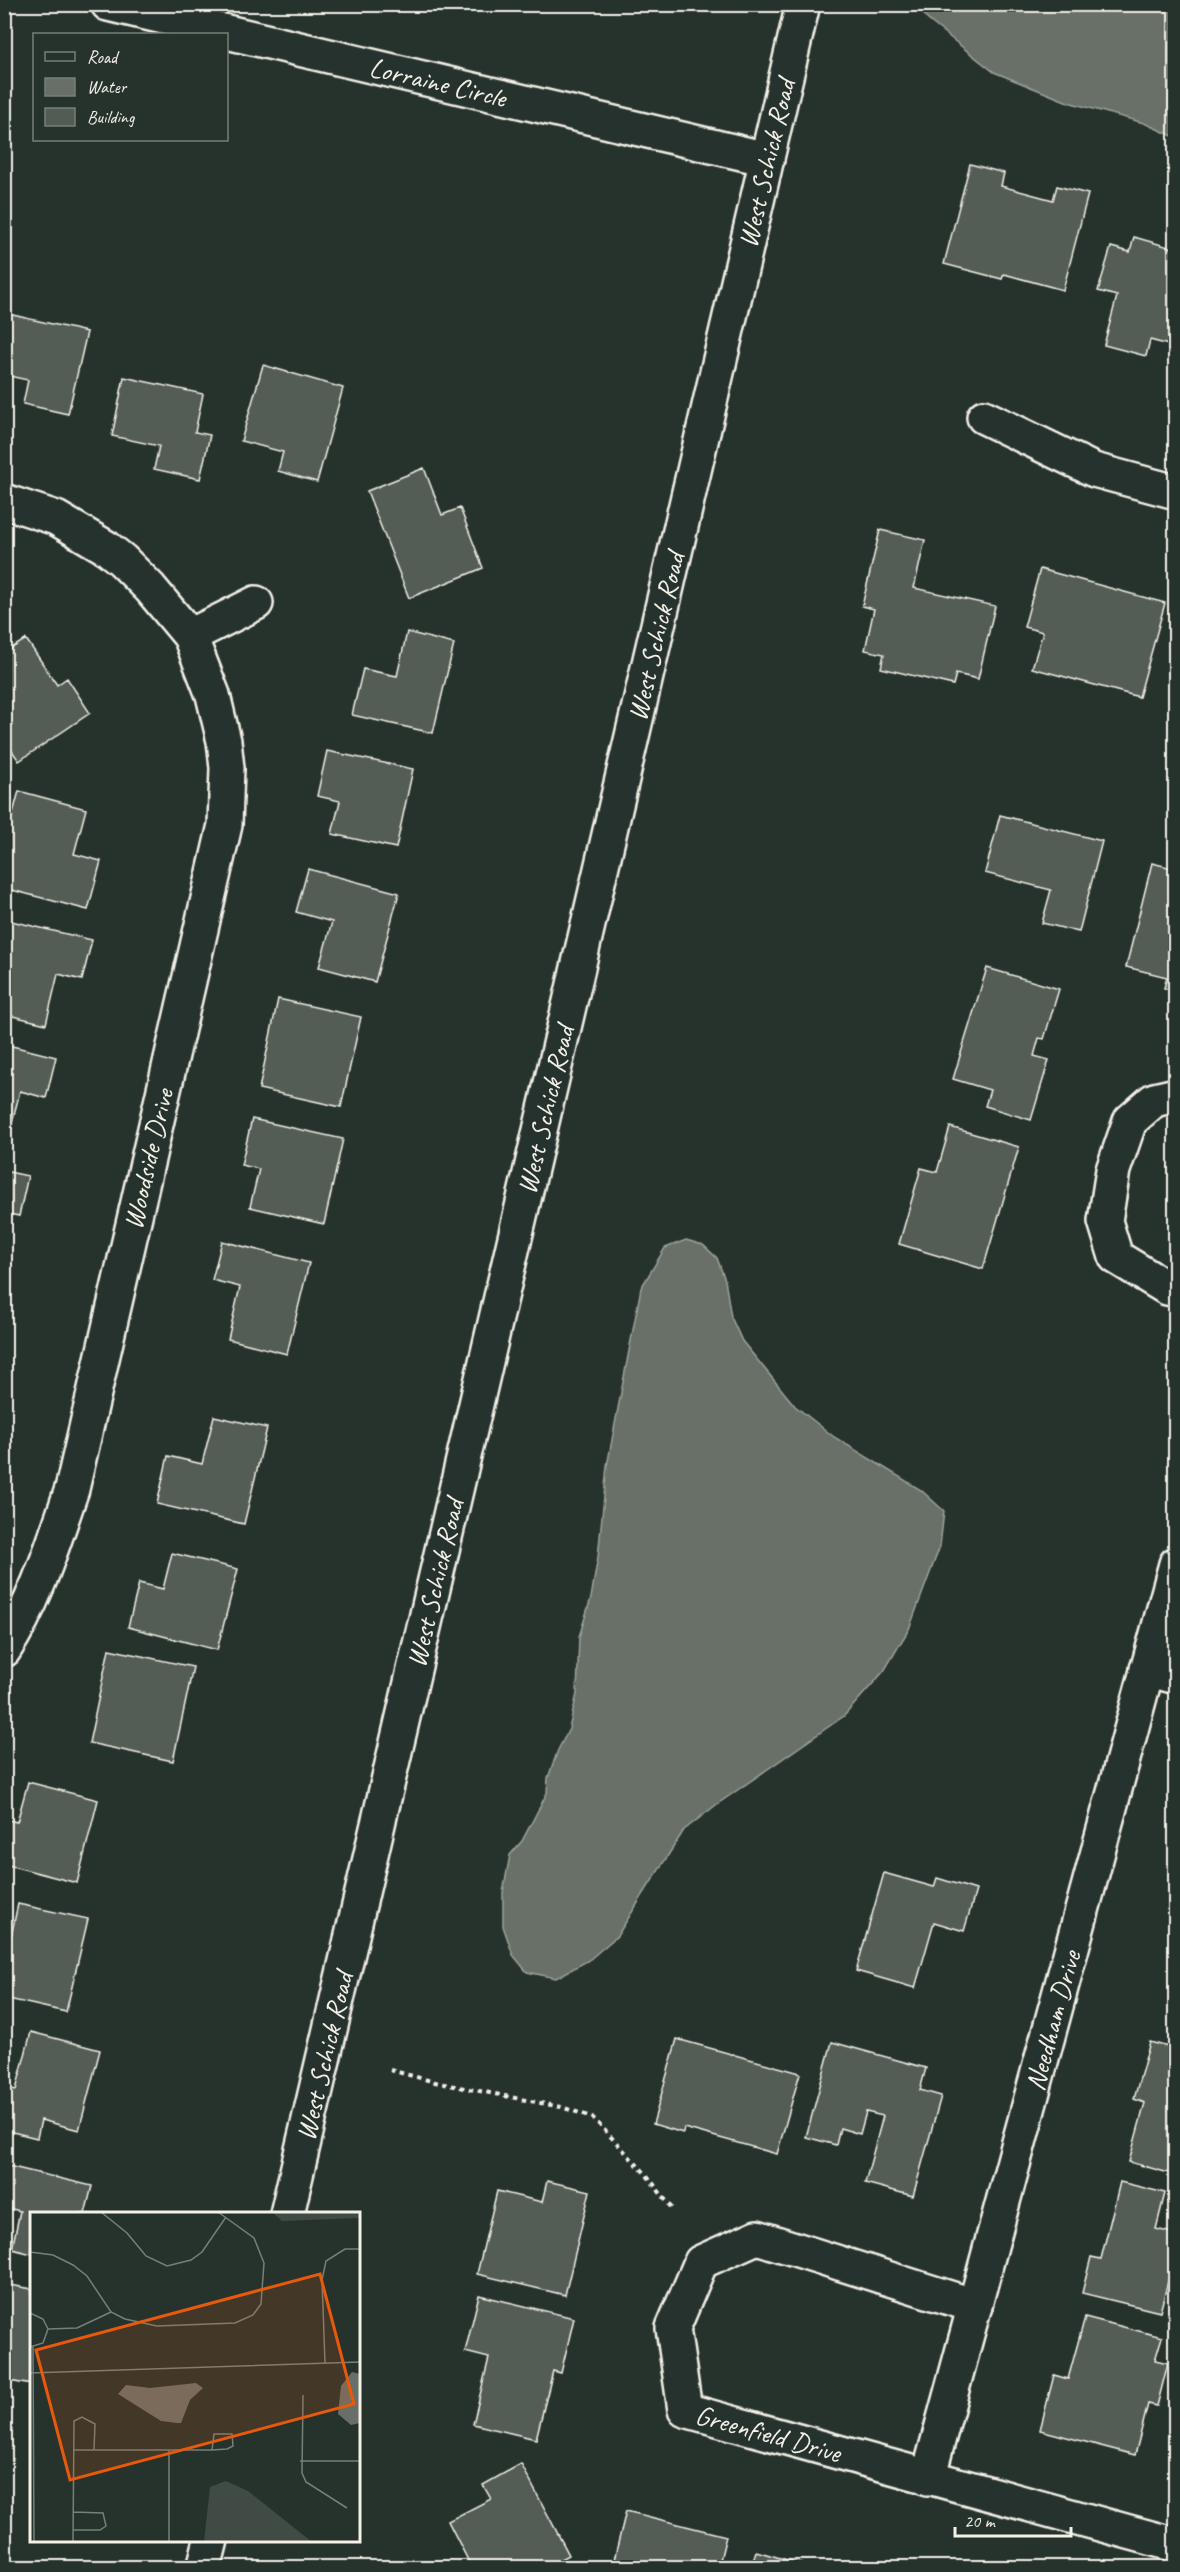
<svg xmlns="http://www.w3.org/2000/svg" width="1180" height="2572" viewBox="0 0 1180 2572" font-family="Caveat,sans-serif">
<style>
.water{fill:#676f68;stroke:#9fa39b;stroke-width:1.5}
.building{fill:#525c55;stroke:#f4f1e8;stroke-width:1.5}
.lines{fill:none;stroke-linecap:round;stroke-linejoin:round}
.minor-casing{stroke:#f4f1e8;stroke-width:38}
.path{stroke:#f4f1e8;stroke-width:4;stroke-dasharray:4.5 4.5;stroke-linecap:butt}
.minor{stroke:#26332d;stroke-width:33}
.labels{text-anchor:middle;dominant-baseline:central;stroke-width:4.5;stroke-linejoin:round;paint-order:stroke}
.street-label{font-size:28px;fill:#f4f1e8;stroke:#26332d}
.inset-road{fill:none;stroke:#787f78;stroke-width:1.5}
.view{fill:#e8590c;fill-opacity:0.15;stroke:#e8590c;stroke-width:3}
.inset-edge{fill:none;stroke:#f4f1e8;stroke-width:3}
</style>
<rect width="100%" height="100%" fill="#26332d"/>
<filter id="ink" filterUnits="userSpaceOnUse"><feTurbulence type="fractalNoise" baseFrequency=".0167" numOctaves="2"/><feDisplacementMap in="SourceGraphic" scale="12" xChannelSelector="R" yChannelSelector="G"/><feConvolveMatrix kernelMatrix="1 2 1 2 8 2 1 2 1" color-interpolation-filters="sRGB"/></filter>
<g filter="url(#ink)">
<!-- water -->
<path class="water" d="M917 5H1175V137L1144 123 1068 102 994 72 928 20Z
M686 1240 703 1245 717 1258 725 1280 731 1317 742 1341 795 1406 834 1437 921 1490 944 1511 940 1546 909 1629 884 1671 844 1716 716 1805 684 1830 617 1936 589 1960 556 1978 527 1972 513 1955 503 1926V1892L510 1855 522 1841 547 1793 548 1778 558 1750 569 1729 577 1694 579 1637 591 1598 598 1557 607 1466 641 1288 665 1248Z"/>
<!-- building -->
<path class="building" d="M970 164 1004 173 1001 186 1053 200 1057 186 1088 194 1063 290 1004 274 1002 279 944 264Z
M1134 237 1176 249V347L1150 340 1146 356 1104 345 1117 296 1098 291 1111 247 1130 252Z
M4 313 87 332 68 414 23 404 28 380 4 375Z
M263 365 343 388 317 482 278 471 283 452 241 441Z
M124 377 203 394 195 432 210 435 200 479 154 469 159 446 112 436Z
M424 468 442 515 460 508 483 568 409 598 367 491Z
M880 530 925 540 914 588 995 606 978 679 956 674 953 685 881 668 884 654 865 650 874 609 862 606Z
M1040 569 1165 603 1139 697 1032 668 1043 632 1024 627Z
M407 632 454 644 433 733 352 715 363 669 397 676Z
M26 639 57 685 67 678 90 713 19 761 4 739V653Z
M327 751 413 769 396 848 332 834 340 801 317 796Z
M19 791 86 809 74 854 101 861 88 910 4 888V846Z
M1000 815 1102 841 1079 932 1042 923 1051 890 985 873Z
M1152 863 1176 869V991L1164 988 1167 977 1126 967Z
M308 869 399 893 375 982 319 967 332 922 296 912Z
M7 920 92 940 82 980 58 974 46 1024 4 1014V931Z
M987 968 1059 989 1044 1039 1039 1038 1034 1056 1049 1060 1031 1120 985 1106 990 1090 953 1079Z
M278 999 361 1017 341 1107 259 1089Z
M4 1044 56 1057 46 1098 20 1091 7 1143 4 1142Z
M252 1119 343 1139 324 1224 250 1207 259 1169 241 1165Z
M950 1127 1019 1147 983 1269 899 1244 921 1168 937 1172Z
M4 1171 28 1176 19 1216 4 1213Z
M222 1241 309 1263 287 1354 228 1339 240 1287 212 1280Z
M214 1416 267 1428 244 1524 157 1504 168 1456 202 1464Z
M172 1553 238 1569 217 1650 128 1627 139 1583 163 1589Z
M109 1649 193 1667 173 1761 89 1743Z
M28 1782 98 1800 77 1883 4 1864V1819L17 1822Z
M884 1873 934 1887 937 1878 976 1890 964 1931 934 1922 915 1988 856 1971Z
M18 1904 88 1919 66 2012 4 1998V1945L9 1946Z
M31 2032 100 2050 79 2130 41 2120 37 2138 4 2130V2088L16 2090Z
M677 2039 800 2073 777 2154 684 2128 683 2133 653 2124Z
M832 2042 926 2068 920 2090 941 2096 913 2196 865 2183 883 2116 866 2112 860 2134 840 2128 836 2145 806 2137Z
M1150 2042 1176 2049V2175L1129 2162 1145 2103 1134 2099Z
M4 2165 92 2186 85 2214H32V2254L12 2249 20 2211 4 2207Z
M547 2181 590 2191 565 2295 477 2274 497 2191 542 2202Z
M1120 2182 1165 2193 1156 2229 1176 2234V2251L1160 2312 1082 2293 1091 2257 1101 2259Z
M4 2284 32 2289V2385L4 2380Z
M479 2295 574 2318 561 2373 553 2371 536 2439 473 2424 489 2358 465 2352Z
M1085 2317 1162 2337 1155 2360 1168 2363 1157 2406 1148 2404 1135 2455 1040 2430 1054 2375 1068 2379Z
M521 2464 569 2555 545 2568H472L448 2521 491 2499 483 2485Z
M626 2511 726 2536 718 2568H612Z
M756 2551 815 2568H751Z"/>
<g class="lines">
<defs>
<g id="minor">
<path id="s1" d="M108 4 767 159"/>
<path d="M984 417 1094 470 1176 492"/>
<path d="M4 501 56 518 107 548 122 560 150 588 190 636 213 695 224 741 227 768 225 825 72 1489C53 1544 36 1601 4 1650"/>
<path d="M190 636 256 603"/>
<path d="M1176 1095 1154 1100 1130 1121 1113 1170 1105 1221 1116 1257 1167 1288 1176 1289"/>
<path d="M1147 1669 1176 1677"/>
<path id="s2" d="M287 2214 803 4"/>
<path id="s3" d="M975 2306 757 2237 701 2262 673 2328 685 2410 1176 2545"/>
<path id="s4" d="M928 2478 1176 1564"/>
<path d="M204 2568 211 2540"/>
</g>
</defs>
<!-- minor casing -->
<use href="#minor" class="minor-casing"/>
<!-- path -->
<path class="path" d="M390 2070 439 2083 561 2107 592 2117 646 2174 673 2210"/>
<!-- minor -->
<use href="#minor" class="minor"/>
</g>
</g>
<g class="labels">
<!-- street labels -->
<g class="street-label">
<text stroke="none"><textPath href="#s1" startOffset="339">Lorraine Circle</textPath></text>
<text stroke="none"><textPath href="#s2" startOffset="2106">West Schick Road</textPath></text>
<text stroke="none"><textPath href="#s2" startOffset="1620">West Schick Road</textPath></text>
<text stroke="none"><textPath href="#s2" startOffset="1134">West Schick Road</textPath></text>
<text transform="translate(148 1159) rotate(-77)">Woodside Drive</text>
<text stroke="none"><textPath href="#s2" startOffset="648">West Schick Road</textPath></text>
<text stroke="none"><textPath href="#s4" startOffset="474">Needham Drive</textPath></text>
<text stroke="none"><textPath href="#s2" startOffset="162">West Schick Road</textPath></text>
<text stroke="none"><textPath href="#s3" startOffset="531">Greenfield Drive</textPath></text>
</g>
</g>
<!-- overview -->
<g transform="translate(30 2212)">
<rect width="330" height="330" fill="#26332d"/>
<path d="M242 0H330V6L252 9ZM196 269 218 279 282 330H174L180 275Z" fill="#414b45"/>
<path d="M322 160 330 162V211L321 213 308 202 311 174ZM166 171 173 176 160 188 151 211H147L131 209 88 182 96 173 120 176Z" fill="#676f68"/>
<path class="inset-road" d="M71 0 97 21 116 44 137 54 161 48 172 40 196 5M0 40 23 43 43 53 57 64 81 100 95 107 127 114 205 111 223 103 231 92 234 51 224 26 188 0M0 101 13 107 18 117 13 131 0 135M18 117 47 116 81 100M3 135 4 330M295 151 292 68 296 49 315 37H330M0 161 330 150M273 183 272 261 276 270 317 296M43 238H182L197 237 203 234 202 222H184L182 238M270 249H330M43 318H70L76 314 73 301 43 300M43 330 44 209 52 205 65 212 64 238M139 330V238"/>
<path class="view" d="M290 62 324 192 40 268 6 138Z"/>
<rect width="330" height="330" class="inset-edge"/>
</g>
<!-- margin -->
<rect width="1180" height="2572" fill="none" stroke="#26332d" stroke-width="24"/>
<rect x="12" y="12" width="1156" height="2548" fill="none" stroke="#f4f1e8" stroke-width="2" filter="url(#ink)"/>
<!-- legend -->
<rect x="33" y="33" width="195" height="108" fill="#26332d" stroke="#787f78" stroke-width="1.5"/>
<rect x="45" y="52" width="30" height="9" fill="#26332d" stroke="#787f78" stroke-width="1.5"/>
<text x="87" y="63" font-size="18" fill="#f4f1e8">Road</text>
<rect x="45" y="78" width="30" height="18" fill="#676f68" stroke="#787f78" stroke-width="1.5"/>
<text x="87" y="93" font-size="18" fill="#f4f1e8">Water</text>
<rect x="45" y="108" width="30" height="18" fill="#525c55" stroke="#787f78" stroke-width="1.5"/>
<text x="87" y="123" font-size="18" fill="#f4f1e8">Building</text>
<!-- scale -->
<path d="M955 2527v9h116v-9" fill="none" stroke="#f4f1e8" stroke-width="3"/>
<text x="964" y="2527" font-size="18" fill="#f4f1e8" stroke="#26332d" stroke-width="4.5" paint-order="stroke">20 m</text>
</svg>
